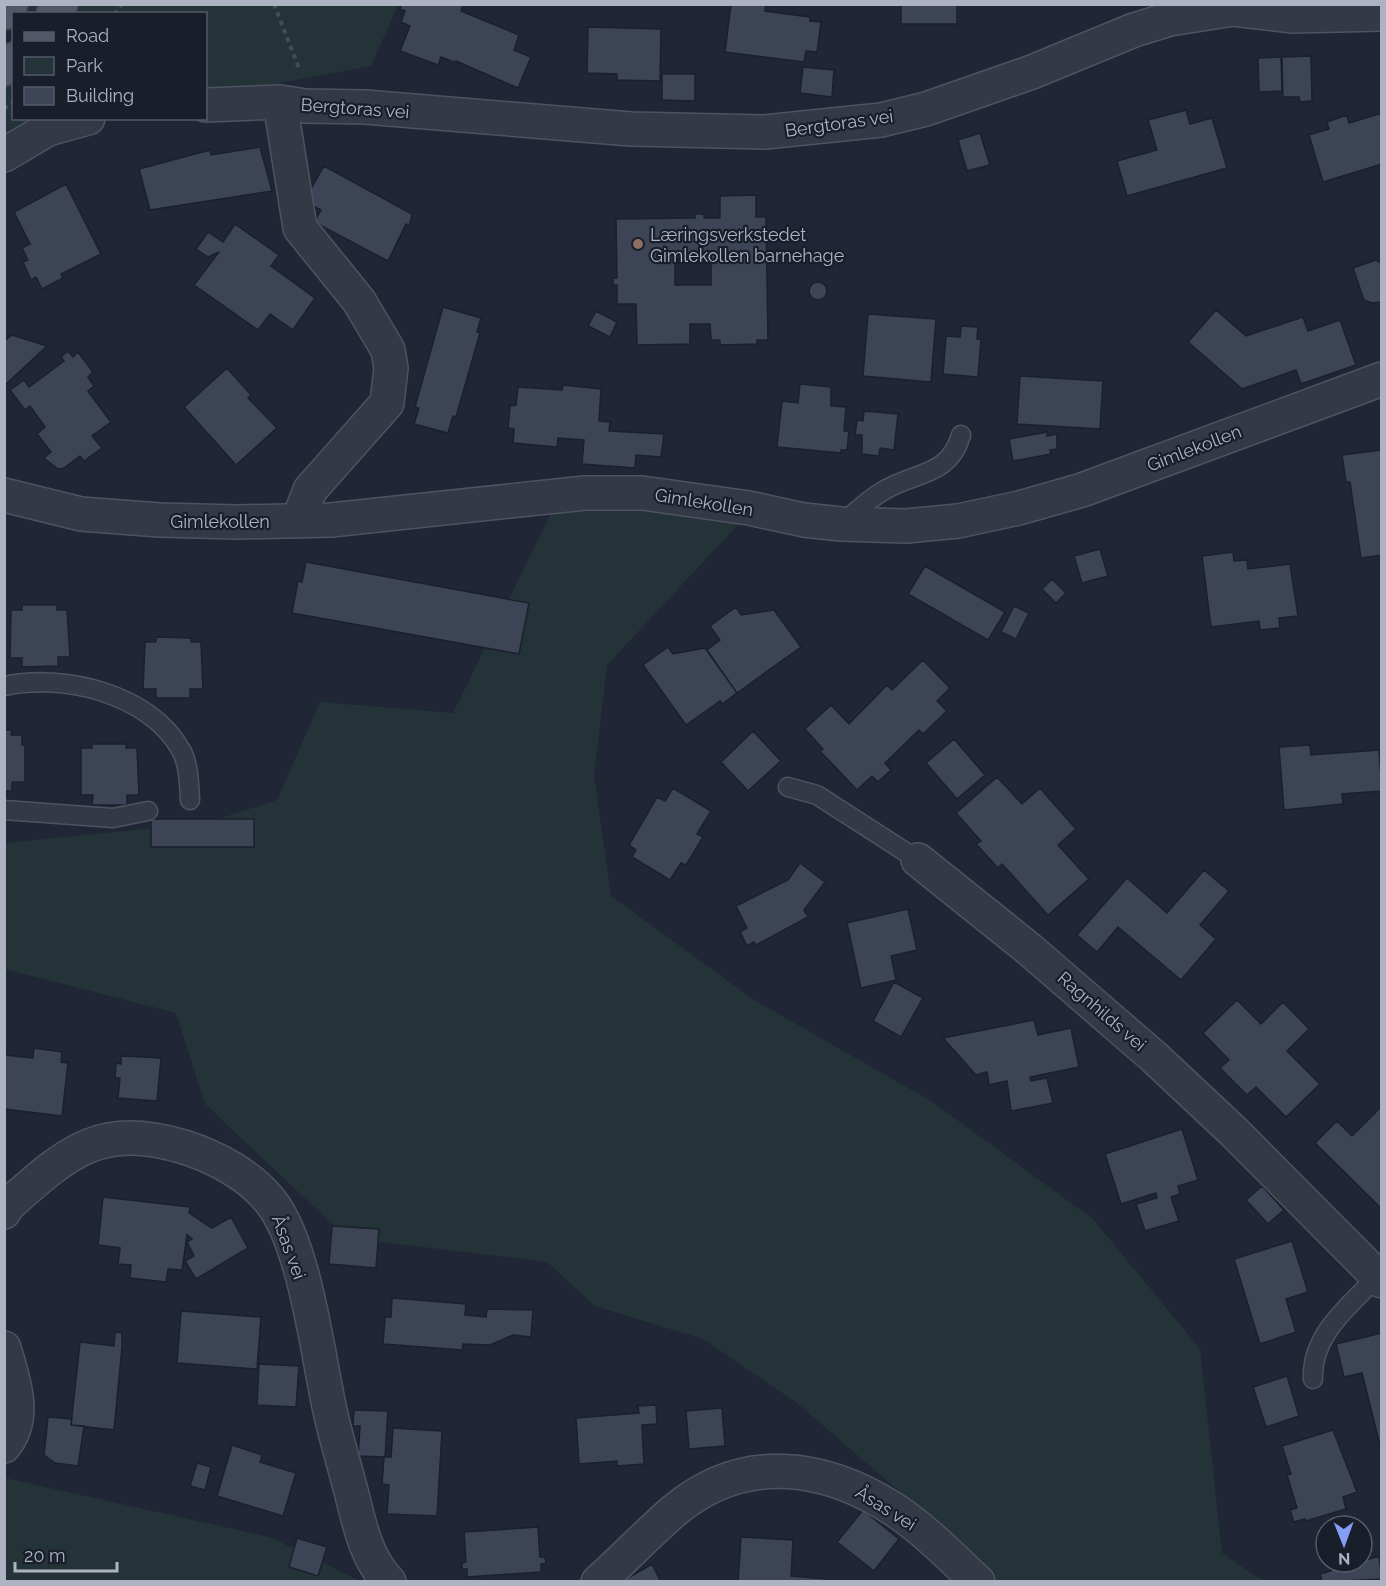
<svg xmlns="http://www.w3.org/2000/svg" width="1386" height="1586" viewBox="0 0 1386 1586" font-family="Raleway,sans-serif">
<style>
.green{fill:#233338}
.building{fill:#3c4456;stroke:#1b202d;stroke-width:1.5;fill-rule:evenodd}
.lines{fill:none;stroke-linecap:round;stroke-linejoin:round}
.service-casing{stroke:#4e5361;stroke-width:21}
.minor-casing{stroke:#4e5361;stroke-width:36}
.tertiary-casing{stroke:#4e5361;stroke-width:36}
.primary-casing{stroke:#3d4250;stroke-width:36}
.path{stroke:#404f54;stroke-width:4;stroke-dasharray:4.5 4.5;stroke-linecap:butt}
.service{stroke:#343946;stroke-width:18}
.minor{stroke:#343946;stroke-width:33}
.tertiary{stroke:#343946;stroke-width:33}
.primary{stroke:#515766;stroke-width:33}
.education-dot{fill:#8d6e63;stroke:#191e2b;stroke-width:2}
.labels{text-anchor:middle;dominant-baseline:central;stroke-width:4.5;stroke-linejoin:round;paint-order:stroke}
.street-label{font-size:18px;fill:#aeb3c3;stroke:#191e2b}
.poi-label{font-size:18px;fill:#aeb3c3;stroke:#191e2b;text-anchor:start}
</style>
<rect width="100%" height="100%" fill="#202636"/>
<!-- green -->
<path class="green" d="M27 4 398 5 371 66 206 97V14H26Z
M13 48 14 118 112 119 5 145 4 60Z
M562 491 747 515 607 665 594 775 611 896 754 1000 931 1101 1093 1219 1200 1349 1222 1553 1263 1581H995L945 1531 797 1403 703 1339 595 1306 547 1262 347 1238 205 1104 176 1013 5 969 4 843 206 823 277 800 320 702 453 713Z
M5 1478 270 1537 360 1581 5 1582Z"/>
<!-- building -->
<path class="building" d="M402 4H463L461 11 519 35 514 50 531 57 518 88 456 61V63L441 57 438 65 400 51 410 26 401 22 405 11 400 9Z
M731 4H766L765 11 810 17V21L821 22 817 52 806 51 804 62 725 52Z
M957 4V24H901V5H868Z
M588 27 661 29 660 81 617 80V74L587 73Z
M1311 56 1312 101 1300 102 1299 97H1283L1282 57Z
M1281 57 1282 91 1259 92 1258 58Z
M803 67 834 70 832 97 800 93Z
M662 74H695V101L662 100Z
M1186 110 1190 124 1212 118 1227 168 1127 196 1117 161 1157 150 1148 120Z
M1382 113V164L1323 182 1309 135 1329 129 1327 122 1347 115 1349 123Z
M980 133 990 165 967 171 958 140Z
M260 147 272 191 150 210 139 169 210 150 211 155Z
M324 166 412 214 409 227 406 224 388 261 314 222 321 210 304 201Z
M66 184 101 254 61 274 63 278 42 289 36 277 31 280 23 262 28 260 22 248 30 244 14 212Z
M756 195V217H766L768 340H757V344L720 345V340H711L710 324H690V344L637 345 636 304H617V285H613V278H617L616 219 695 218V214H704V218H720V196ZM711 257V285H675V258Z
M235 224 279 255 271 266 315 298 293 330 270 314 258 330 194 285 219 252 208 257 196 249 208 232 223 242Z
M1376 260 1382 264V302L1372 303 1364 300 1353 268Z
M809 291a9 9 0 1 1 18 0a9 9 0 1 1-18 0Z
M443 307 481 318 477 332 480 333 456 417 453 416 448 433 414 424 419 408 415 407Z
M1216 310 1246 336 1303 317 1308 331 1340 320 1356 365 1301 384 1296 370 1242 389 1188 342Z
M596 311 617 322 610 337 588 326Z
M868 314 936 319 931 382 863 376Z
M961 326 978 327 977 339H981L978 377 943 374 946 336 960 337Z
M12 335 47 346 4 386V341Z
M68 351 73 357 78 352 93 372 88 377 94 386 88 391 111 422 92 436 102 448 84 461 80 456 64 468 58 469 44 458 51 452 37 434 45 427 30 406 25 410 10 390 24 380 29 387 64 361 61 357Z
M227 368 251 395 248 398 277 428 236 465 184 407Z
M1020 376 1103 381 1100 429 1017 424Z
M800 384 831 387V406L846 407 844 431H849L847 450H841V453L777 447 782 401 798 403Z
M563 385 601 389 599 421 610 422 609 431 664 434 661 457 636 455 635 468 582 464 584 440 558 438 557 447 513 443 514 429 508 428 510 406 516 405 518 387 562 390Z
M864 411 898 414 894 450 880 448 879 456 862 454V435H855L857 420 863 421Z
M1047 432V436L1057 434V449L1050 450 1051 454 1013 461 1009 439Z
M1381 450 1382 555 1361 558 1350 482H1346L1342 455Z
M1100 549 1108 576 1082 583 1074 556Z
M1233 552 1234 561 1247 560 1248 569 1290 564 1298 616 1279 618 1280 628 1260 630 1259 621 1211 627 1202 556Z
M306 562 529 603 519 654 292 613 298 581 302 582Z
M925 566 1005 612 988 640 908 594Z
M1052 579 1066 593 1056 603 1042 589Z
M22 605H57V610H67L70 657H58V666L22 667V658H10L11 610H22Z
M1014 606 1029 613 1016 639 1001 632Z
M736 607 741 615 774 610 801 647 737 693 707 650 720 640 710 626Z
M156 637 191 638V642H201L203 689H190V698H156V689H143L145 642H156Z
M668 647 673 654 705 648 737 693 722 704 720 701 686 725 643 665Z
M923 660 950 688 937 701 947 711 923 734 919 730 885 763 891 770 878 782 872 776 857 790 820 751 823 749 805 729 831 705 849 724 887 685 892 690Z
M4 730H12L11 735H22V745H25V782H12V791H4Z
M753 731 781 761 748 791 721 762Z
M954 739 985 775 957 799 926 763Z
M92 744H126V748H137L139 795H127V805H92L93 795H81V748H92Z
M1310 745 1311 755 1379 750 1382 791 1342 794 1343 804 1284 810 1279 747Z
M997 777 1022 804 1040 788 1076 829 1058 845 1089 879 1048 915 1002 864 998 868 976 844 981 841 956 813Z
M673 788 711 811 697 834 703 837 686 865 681 863 670 880 632 857 636 850 629 845 657 797 665 801Z
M151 819H254V847H151Z
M800 863 825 882 804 910 808 917 756 945 754 942 747 946 740 932 747 928 736 906 788 880Z
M1204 870 1229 891 1200 925 1216 939 1181 980 1118 927 1097 952 1077 935 1127 878 1167 913Z
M908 909 917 950 891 956 896 980 861 988 847 923Z
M894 982 923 998 901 1037 873 1021Z
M1237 1000 1261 1024 1283 1002 1309 1029 1287 1051 1320 1084 1286 1117 1256 1087 1247 1095 1220 1068 1229 1060 1203 1033Z
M1034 1020 1038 1035 1071 1028 1079 1067 1030 1077 1031 1081 1047 1078 1053 1103 1011 1111 1007 1081 989 1085 987 1072 976 1075 943 1038Z
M34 1048 62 1052 61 1062 68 1063 62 1116 4 1109V1055L33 1058Z
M121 1056 161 1058 157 1101 118 1098 120 1078H115L116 1063 121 1064Z
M1382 1106V1209L1315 1143 1337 1121 1352 1136Z
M1182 1129 1198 1180 1178 1186 1180 1194 1171 1197 1179 1221 1145 1231 1136 1204 1157 1198 1156 1193 1121 1204 1105 1154Z
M1262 1186 1284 1210 1268 1224 1246 1200Z
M103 1197 190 1207 189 1213 212 1228 231 1217 248 1248 196 1279 185 1261 194 1256 187 1242 192 1239 187 1235 182 1270 168 1269 166 1282 130 1278 131 1265 118 1264 120 1248 98 1245Z
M332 1226 379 1229 376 1268 329 1264Z
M1292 1241 1308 1292 1286 1299 1296 1332 1260 1344 1234 1259Z
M392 1298 466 1304 465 1315 486 1317 487 1309 533 1310 531 1337 513 1335 490 1345 463 1344 462 1350 383 1344 385 1317H391Z
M181 1311 261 1317 257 1369 177 1363Z
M115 1332 122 1333V1347L114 1430 71 1425 80 1342 114 1346Z
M1382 1333V1453L1362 1373 1344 1377 1336 1344Z
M259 1364 299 1366 296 1407 257 1405Z
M1287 1376 1299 1416 1266 1427 1253 1387Z
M656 1405 657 1424 642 1425 644 1464 617 1466V1461L579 1464 576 1418 639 1413 638 1406Z
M722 1408 725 1446 689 1449 686 1411Z
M354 1410 388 1411 385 1457 358 1456 360 1426H353Z
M48 1417 72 1419 71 1425 84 1426 78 1466 55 1463 44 1455Z
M393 1428 442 1431 437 1516 387 1514 389 1485 382 1484 384 1457H391Z
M1333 1430 1357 1492 1343 1497 1346 1509 1306 1521 1305 1519 1294 1522 1290 1510 1297 1508 1287 1475 1291 1474 1282 1446Z
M232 1445 262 1455 260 1462 296 1473 283 1516 217 1496Z
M197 1463 211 1467 205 1490 190 1486Z
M863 1510 899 1539 874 1571 837 1542Z
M538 1527 540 1557H545L546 1563 541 1564V1572L467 1577V1569H462V1563L466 1562 464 1532Z
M741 1537 793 1540 791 1576 827 1579V1582H738Z
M297 1538 327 1547 318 1576 289 1567Z
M1379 1556 1382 1579 1322 1582 1320 1574Z
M652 1564 661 1582H621Z"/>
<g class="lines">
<defs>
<path id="service" d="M843 523C855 512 868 500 883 491 916 471 949 477 961 435
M4 686C64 673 150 694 181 750 189 764 189 784 190 800
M788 787 817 795 918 860
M4 810 113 818 148 811
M1313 1379C1311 1335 1349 1306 1377 1277"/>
<path id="minor" d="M280 102 300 228 359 301 388 350 391 368 387 403 310 490 298 521
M206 105 280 102 305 106 365 107 631 129 765 132 881 120 926 109 1032 72 1134 30 1170 19 1233 9 1293 16 1382 14
M4 155 48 129 88 118
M918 860 1029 949 1154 1057 1234 1132 1382 1281
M4 1212 7 1206C68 1152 99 1122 184 1147 216 1157 251 1176 271 1202 305 1245 318 1356 330 1411 336 1438 344 1464 351 1491 359 1522 365 1557 389 1582
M4 1348C13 1380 28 1417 4 1446
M598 1582C625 1558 649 1532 675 1510 744 1453 824 1464 895 1510 925 1530 951 1557 978 1582"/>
<path id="tertiary" d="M4 495 81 514 160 520 238 522 331 520 585 493H642L749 508 804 520 841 524 906 526 958 521 1019 508 1082 490 1382 379"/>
<path id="primary" d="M4 13 11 4
M53 14 61 4
M4 69 14 59"/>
</defs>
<!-- service casing -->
<use href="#service" class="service-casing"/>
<!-- minor casing -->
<use href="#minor" class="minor-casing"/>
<!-- tertiary casing -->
<use href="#tertiary" class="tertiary-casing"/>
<!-- primary casing -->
<use href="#primary" class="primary-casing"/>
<!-- path -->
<path class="path" d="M274 4 300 71
M114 14 122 4
M4 109 13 102"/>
<!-- service -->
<use href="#service" class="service"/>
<!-- minor -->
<use href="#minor" class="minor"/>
<!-- tertiary -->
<use href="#tertiary" class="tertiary"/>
<!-- primary -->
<use href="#primary" class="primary"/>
</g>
<!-- markers -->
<circle class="education-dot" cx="638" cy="244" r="6"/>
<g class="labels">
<!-- street labels -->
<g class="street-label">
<text transform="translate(355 108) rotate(4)">Bergtoras vei</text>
<text transform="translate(839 123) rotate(-8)">Bergtoras vei</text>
<text transform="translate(1194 448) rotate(-21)">Gimlekollen</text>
<text transform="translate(704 502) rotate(9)">Gimlekollen</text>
<text x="220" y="521">Gimlekollen</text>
<text transform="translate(1102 1011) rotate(41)">Ragnhilds vei</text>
<text transform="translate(289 1247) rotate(70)">Åsas vei</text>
<text transform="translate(886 1508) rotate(32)">Åsas vei</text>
</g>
<!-- poi labels -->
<g class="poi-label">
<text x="650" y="234">Læringsverkstedet<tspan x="650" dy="21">Gimlekollen barnehage</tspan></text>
</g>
</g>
<!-- border -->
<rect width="1386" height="1586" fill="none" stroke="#aeb3c3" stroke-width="12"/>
<!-- legend -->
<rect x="12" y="12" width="195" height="108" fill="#191e2b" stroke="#555a68" stroke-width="1.5"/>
<rect x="24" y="32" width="30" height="9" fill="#515766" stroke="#555a68" stroke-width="1.5"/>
<text x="66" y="42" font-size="18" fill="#aeb3c3">Road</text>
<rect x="24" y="57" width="30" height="18" fill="#233338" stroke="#555a68" stroke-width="1.5"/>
<text x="66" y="72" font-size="18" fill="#aeb3c3">Park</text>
<rect x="24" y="87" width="30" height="18" fill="#3c4456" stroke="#555a68" stroke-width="1.5"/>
<text x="66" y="102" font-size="18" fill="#aeb3c3">Building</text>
<!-- north arrow -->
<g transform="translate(1344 1544) rotate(179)"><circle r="28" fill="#191e2b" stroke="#555a68" stroke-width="1.5"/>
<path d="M0-4.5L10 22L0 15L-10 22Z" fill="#839ef3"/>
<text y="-9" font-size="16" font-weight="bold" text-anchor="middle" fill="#aeb3c3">N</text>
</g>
<!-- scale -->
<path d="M15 1562v9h102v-9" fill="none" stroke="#aeb3c3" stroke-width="3"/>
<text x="24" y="1562" font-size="18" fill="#aeb3c3" stroke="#191e2b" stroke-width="4.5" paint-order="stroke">20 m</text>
</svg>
